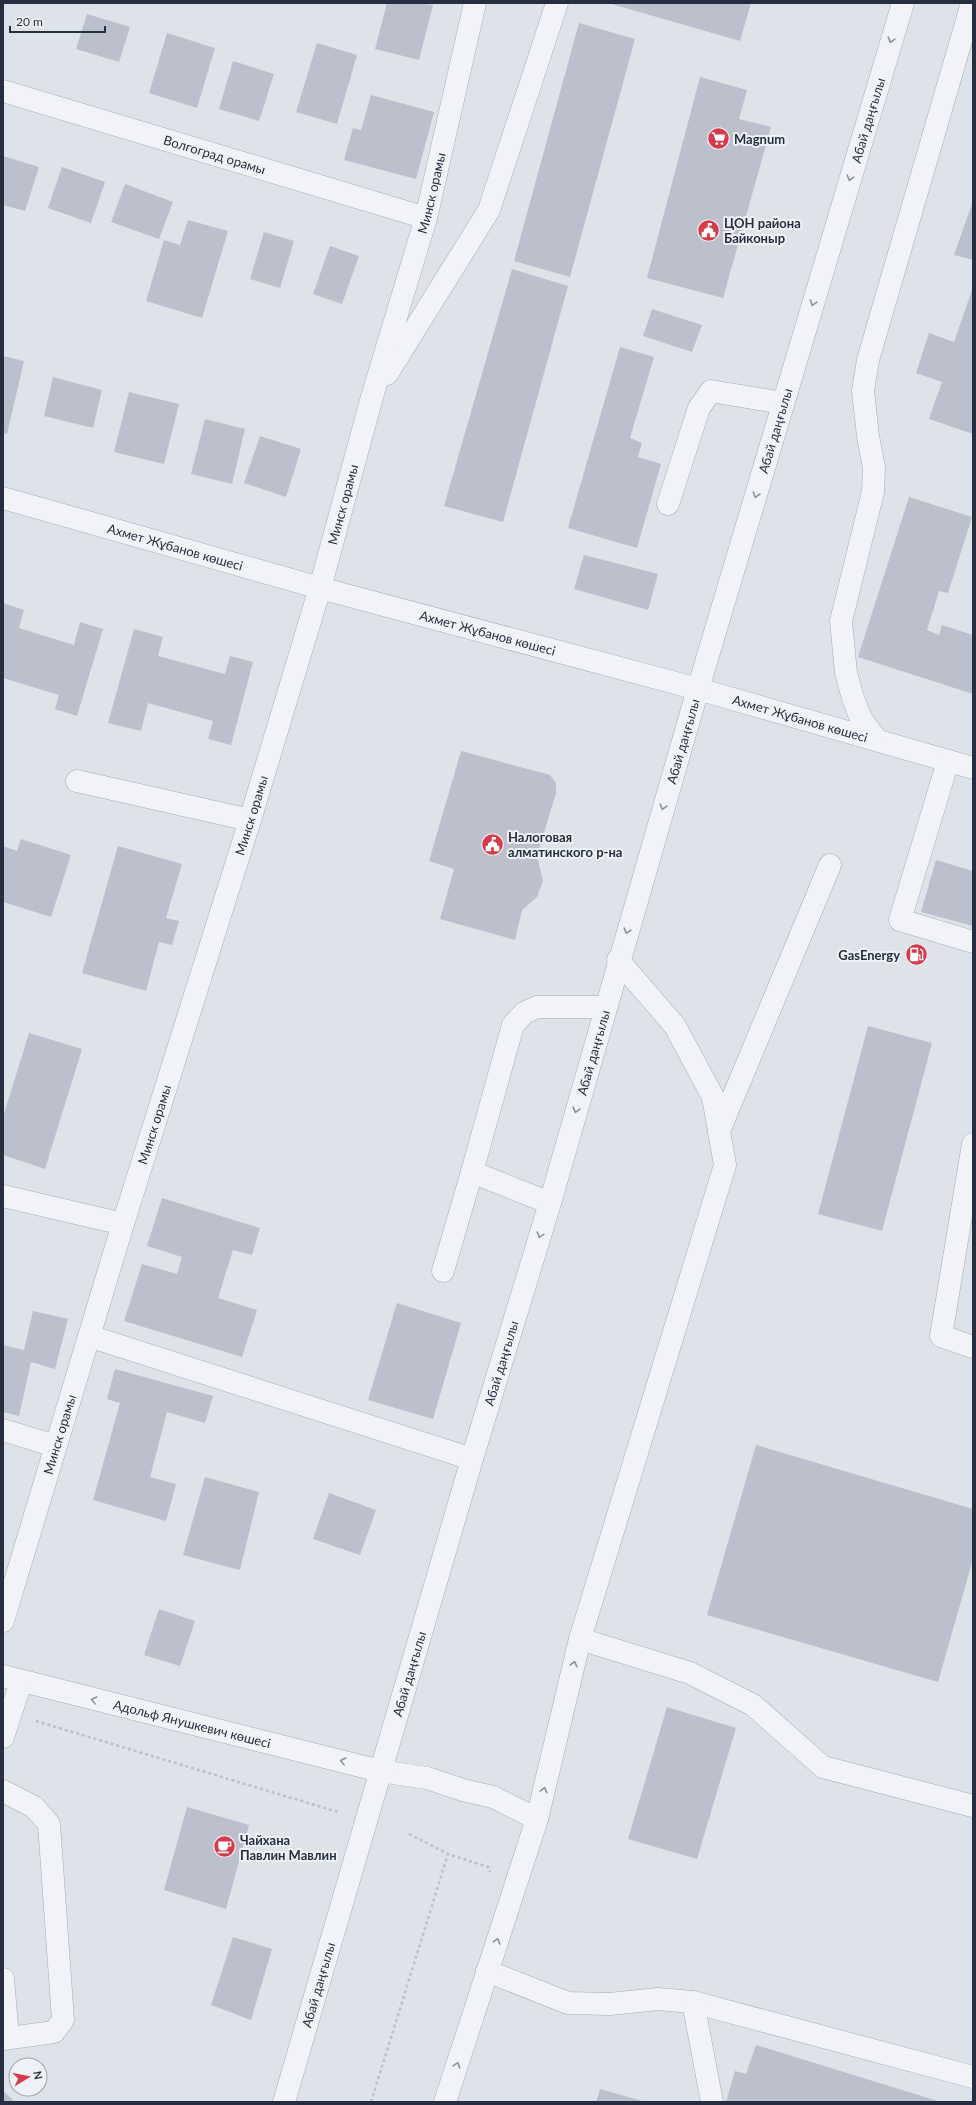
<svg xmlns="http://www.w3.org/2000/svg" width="976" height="2105" viewBox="0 0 976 2105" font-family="Lato,sans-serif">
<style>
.building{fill:#bbc0cc}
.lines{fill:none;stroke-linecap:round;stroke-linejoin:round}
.minor-casing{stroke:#a7acb6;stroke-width:23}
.path{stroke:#bcc0c7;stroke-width:2.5;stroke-dasharray:3 3;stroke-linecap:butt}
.minor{stroke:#f1f3f7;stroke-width:22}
.oneway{stroke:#8c909c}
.labels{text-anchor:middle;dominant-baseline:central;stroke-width:4;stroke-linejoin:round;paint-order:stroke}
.street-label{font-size:13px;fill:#262e40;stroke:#eef1f6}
.poi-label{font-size:13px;font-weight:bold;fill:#262e40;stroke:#eef1f6;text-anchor:start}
</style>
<rect width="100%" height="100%" fill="#dee2e9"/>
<!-- building -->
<path class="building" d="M387 3H423L433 5 419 60 375 49Z
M608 3H751L740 41Z
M87 14 130 27 119 62 76 49Z
M579 23 635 39 570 277 514 261Z
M167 33 215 48 197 108 149 93Z
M317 43 357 55 337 124 296 112Z
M233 61 274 74 259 121 219 109Z
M700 77 747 90 739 119 771 127 723 298 647 278Z
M371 95 434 112 416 179 344 160 353 128 361 130Z
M3 156 39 167 25 211 3 205Z
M62 167 105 182 91 223 48 208Z
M125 184 173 202 159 239 111 222Z
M973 201V260L954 255Z
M188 220 228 231 202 318 146 301 164 240 180 245Z
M264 232 294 241 280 288 250 279Z
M330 246 359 256 342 304 313 294Z
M512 269 568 286 503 522 444 506Z
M973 287V434L929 419 942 382 916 373 929 333 954 342Z
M652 309 702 325 692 352 643 336Z
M620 347 654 357 630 438 642 443 638 457 661 464 637 548 568 528Z
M3 356 24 361 7 434 3 433Z
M53 377 102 390 93 428 44 416Z
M129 392 179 404 164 464 114 452Z
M205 419 245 429 232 484 191 474Z
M260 436 301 449 286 497 244 483Z
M909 497 972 517 948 593 939 591 927 630 939 635 942 625 973 635V694L858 657Z
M584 555 658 574 648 610 574 589Z
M3 603 24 610 19 628 74 645 80 622 103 629 77 716 55 709 59 695 3 678Z
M134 629 163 637 158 656 225 674 230 656 253 662 231 745 208 739 213 721 148 703 141 731 108 723Z
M461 751 550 775 556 783V793L537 856 543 881 537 897 522 910 515 940 440 919 454 869 429 861Z
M21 839 71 855 51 917 3 902V846L17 851Z
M118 846 182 864 166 918 179 921 172 945 159 942 146 991 82 973Z
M936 860 973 871V926L921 912Z
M868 1026 932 1043 882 1231 818 1214Z
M29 1033 82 1049 45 1169 3 1155V1117Z
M162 1198 260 1228 252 1255 233 1250 218 1298 257 1310 242 1357 124 1321 142 1264 177 1274 182 1257 147 1246Z
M397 1303 461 1323 433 1419 368 1400Z
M33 1311 68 1319 55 1369 31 1362 19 1416 3 1412V1345L24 1350Z
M115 1369 213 1396 205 1423 167 1412 150 1477 176 1484 166 1521 93 1500 120 1403 107 1399Z
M756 1445 973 1509V1559L938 1682 707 1615Z
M205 1477 259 1492 240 1570 183 1555Z
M329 1493 376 1510 360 1555 313 1539Z
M159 1609 195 1621 180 1666 144 1655Z
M667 1707 736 1728 697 1859 628 1839Z
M187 1807 249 1825 226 1909 164 1890Z
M233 1937 272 1949 251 2020 211 2005Z
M756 2045 941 2102H726L735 2071 746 2074Z
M600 2089 646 2102H596Z
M3 2091 12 2099 14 2102H3Z"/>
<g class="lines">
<defs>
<g id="minor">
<path id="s1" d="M3 91 426 218"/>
<path d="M387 374 489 210 557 3"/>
<path id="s2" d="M3 498 320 588 698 689 973 768"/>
<path d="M668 504 699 408 711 391 783 403"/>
<path d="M877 740 861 719 853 698 846 673 841 621 873 492 874 468 868 436 863 391 868 360 972 3"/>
<path d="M948 761 900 920 973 942"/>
<path d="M77 781 250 820"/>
<path d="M719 1131 830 865"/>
<path d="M973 1144 941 1336 973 1347"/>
<path d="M3 1196 123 1224"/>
<path d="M550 1203 472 1172 513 1025 524 1013 537 1007H605"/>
<path d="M443 1271 472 1172"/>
<path d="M89 1336 472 1459"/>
<path d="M3 1430 55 1446"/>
<path id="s3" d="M3 1621 123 1224 250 820 320 588 372 397 426 218 475 3"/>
<path d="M580 1639 690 1673 753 1705 823 1767 973 1806"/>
<path id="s4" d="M3 1676 380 1771 427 1778 463 1790 493 1797 537 1819"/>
<path d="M3 1737 21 1682"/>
<path d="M3 1791 34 1807 49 1824 63 2020 54 2032 3 2039"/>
<path d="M487 1971 568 2003 610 2004 658 1999 693 2002 973 2077"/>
<path d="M3 1979 8 2038"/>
<path d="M693 2002 712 2102"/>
<path id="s5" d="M284 2102 472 1459 550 1203 698 689 903 3"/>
<path d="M445 2102 537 1819 580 1639 725 1165 713 1097 675 1026 618 960"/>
</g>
</defs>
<!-- minor casing -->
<use href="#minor" class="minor-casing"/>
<!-- path -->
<path class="path" d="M36 1721 338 1812
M409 1834 448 1854 488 1867 490 1872
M371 2102 448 1854"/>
<!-- minor -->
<use href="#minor" class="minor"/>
</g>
<!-- one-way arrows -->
<defs><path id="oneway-chevron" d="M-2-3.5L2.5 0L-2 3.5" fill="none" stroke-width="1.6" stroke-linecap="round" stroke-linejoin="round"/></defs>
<g class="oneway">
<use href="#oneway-chevron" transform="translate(891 40) rotate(107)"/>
<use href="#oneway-chevron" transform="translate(850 178) rotate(107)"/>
<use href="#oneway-chevron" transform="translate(813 303) rotate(107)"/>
<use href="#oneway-chevron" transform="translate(756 495) rotate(107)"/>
<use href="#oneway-chevron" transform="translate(663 807) rotate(106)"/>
<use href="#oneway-chevron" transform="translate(627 931) rotate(106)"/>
<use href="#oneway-chevron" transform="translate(576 1110) rotate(106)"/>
<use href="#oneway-chevron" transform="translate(540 1235) rotate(107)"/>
<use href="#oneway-chevron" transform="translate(574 1664) rotate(-76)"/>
<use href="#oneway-chevron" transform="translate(94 1700) rotate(-166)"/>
<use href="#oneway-chevron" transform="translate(343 1761) rotate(-166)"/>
<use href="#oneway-chevron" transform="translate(544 1790) rotate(-76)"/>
<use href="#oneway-chevron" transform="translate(497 1941) rotate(-72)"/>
<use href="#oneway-chevron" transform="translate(457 2065) rotate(-72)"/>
</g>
<!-- icons -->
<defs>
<symbol id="supermarket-disc" viewBox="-11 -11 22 22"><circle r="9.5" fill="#d53b4b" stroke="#eef1f6"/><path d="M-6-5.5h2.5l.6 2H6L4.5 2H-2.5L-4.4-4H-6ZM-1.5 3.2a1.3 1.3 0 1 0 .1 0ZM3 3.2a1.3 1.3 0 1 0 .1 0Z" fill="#fff"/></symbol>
<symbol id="civic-disc" viewBox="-11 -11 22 22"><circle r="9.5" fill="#d53b4b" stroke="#eef1f6"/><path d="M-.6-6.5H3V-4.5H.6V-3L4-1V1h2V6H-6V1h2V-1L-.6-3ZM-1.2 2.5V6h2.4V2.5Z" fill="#fff"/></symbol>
<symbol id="fuel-disc" viewBox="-11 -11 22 22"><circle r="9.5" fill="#d53b4b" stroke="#eef1f6"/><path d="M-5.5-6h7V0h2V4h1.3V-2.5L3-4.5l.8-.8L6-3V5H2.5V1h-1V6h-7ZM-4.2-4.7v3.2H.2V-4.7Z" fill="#fff"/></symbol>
<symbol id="cafe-disc" viewBox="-11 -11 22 22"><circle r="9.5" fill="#d53b4b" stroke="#eef1f6"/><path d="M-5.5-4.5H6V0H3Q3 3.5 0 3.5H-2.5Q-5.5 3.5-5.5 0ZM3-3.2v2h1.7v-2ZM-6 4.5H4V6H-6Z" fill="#fff"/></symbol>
</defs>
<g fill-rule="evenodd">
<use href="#supermarket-disc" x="706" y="126" width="25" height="25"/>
<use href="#civic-disc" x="696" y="218" width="25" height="25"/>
<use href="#civic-disc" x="480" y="832" width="25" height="25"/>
<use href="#fuel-disc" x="904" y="942" width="25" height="25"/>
<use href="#cafe-disc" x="212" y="1834" width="25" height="25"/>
</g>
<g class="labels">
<!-- street labels -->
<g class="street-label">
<text stroke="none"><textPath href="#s5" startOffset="2066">Абай даңғылы</textPath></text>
<text stroke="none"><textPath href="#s1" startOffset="221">Волгоград орамы</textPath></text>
<text stroke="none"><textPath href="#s3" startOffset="1491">Минск орамы</textPath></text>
<text stroke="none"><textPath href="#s5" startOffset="1742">Абай даңғылы</textPath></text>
<text stroke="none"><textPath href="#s3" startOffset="1167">Минск орамы</textPath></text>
<text stroke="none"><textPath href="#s2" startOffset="179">Ахмет Жұбанов көшесі</textPath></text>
<text stroke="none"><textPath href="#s2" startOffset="503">Ахмет Жұбанов көшесі</textPath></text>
<text stroke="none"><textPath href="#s2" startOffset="827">Ахмет Жұбанов көшесі</textPath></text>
<text stroke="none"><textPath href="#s5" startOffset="1418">Абай даңғылы</textPath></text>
<text stroke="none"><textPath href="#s3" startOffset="843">Минск орамы</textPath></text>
<text stroke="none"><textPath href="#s5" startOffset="1094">Абай даңғылы</textPath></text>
<text stroke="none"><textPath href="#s3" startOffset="519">Минск орамы</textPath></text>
<text stroke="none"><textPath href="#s5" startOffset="770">Абай даңғылы</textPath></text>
<text stroke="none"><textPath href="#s3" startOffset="195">Минск орамы</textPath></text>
<text stroke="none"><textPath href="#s5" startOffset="446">Абай даңғылы</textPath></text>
<text stroke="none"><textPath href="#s4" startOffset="195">Адольф Янушкевич көшесі</textPath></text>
<text stroke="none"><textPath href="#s5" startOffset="122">Абай даңғылы</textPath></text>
</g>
<!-- poi labels -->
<g class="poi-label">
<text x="734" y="139">Magnum</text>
<text x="724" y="223">ЦОН района<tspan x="724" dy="15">Байконыр</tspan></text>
<text x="508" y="837">Налоговая<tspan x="508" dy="15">алматинского р-на</tspan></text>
<text x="900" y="955" text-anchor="end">GasEnergy</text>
<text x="240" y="1840">Чайхана<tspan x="240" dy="15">Павлин Мавлин</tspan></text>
</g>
</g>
<!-- border -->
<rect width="976" height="2105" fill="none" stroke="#262e40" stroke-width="8"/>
<!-- north arrow -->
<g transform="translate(28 2077) rotate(80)"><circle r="19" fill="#eef1f6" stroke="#9ea3ad"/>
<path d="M0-3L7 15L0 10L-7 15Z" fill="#d53b4b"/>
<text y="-6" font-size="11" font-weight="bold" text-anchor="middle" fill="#262e40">N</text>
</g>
<!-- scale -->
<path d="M10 26v6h95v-6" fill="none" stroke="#262e40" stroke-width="2"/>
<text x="16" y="26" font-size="12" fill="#262e40" stroke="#eef1f6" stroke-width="3" paint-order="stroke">20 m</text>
</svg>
